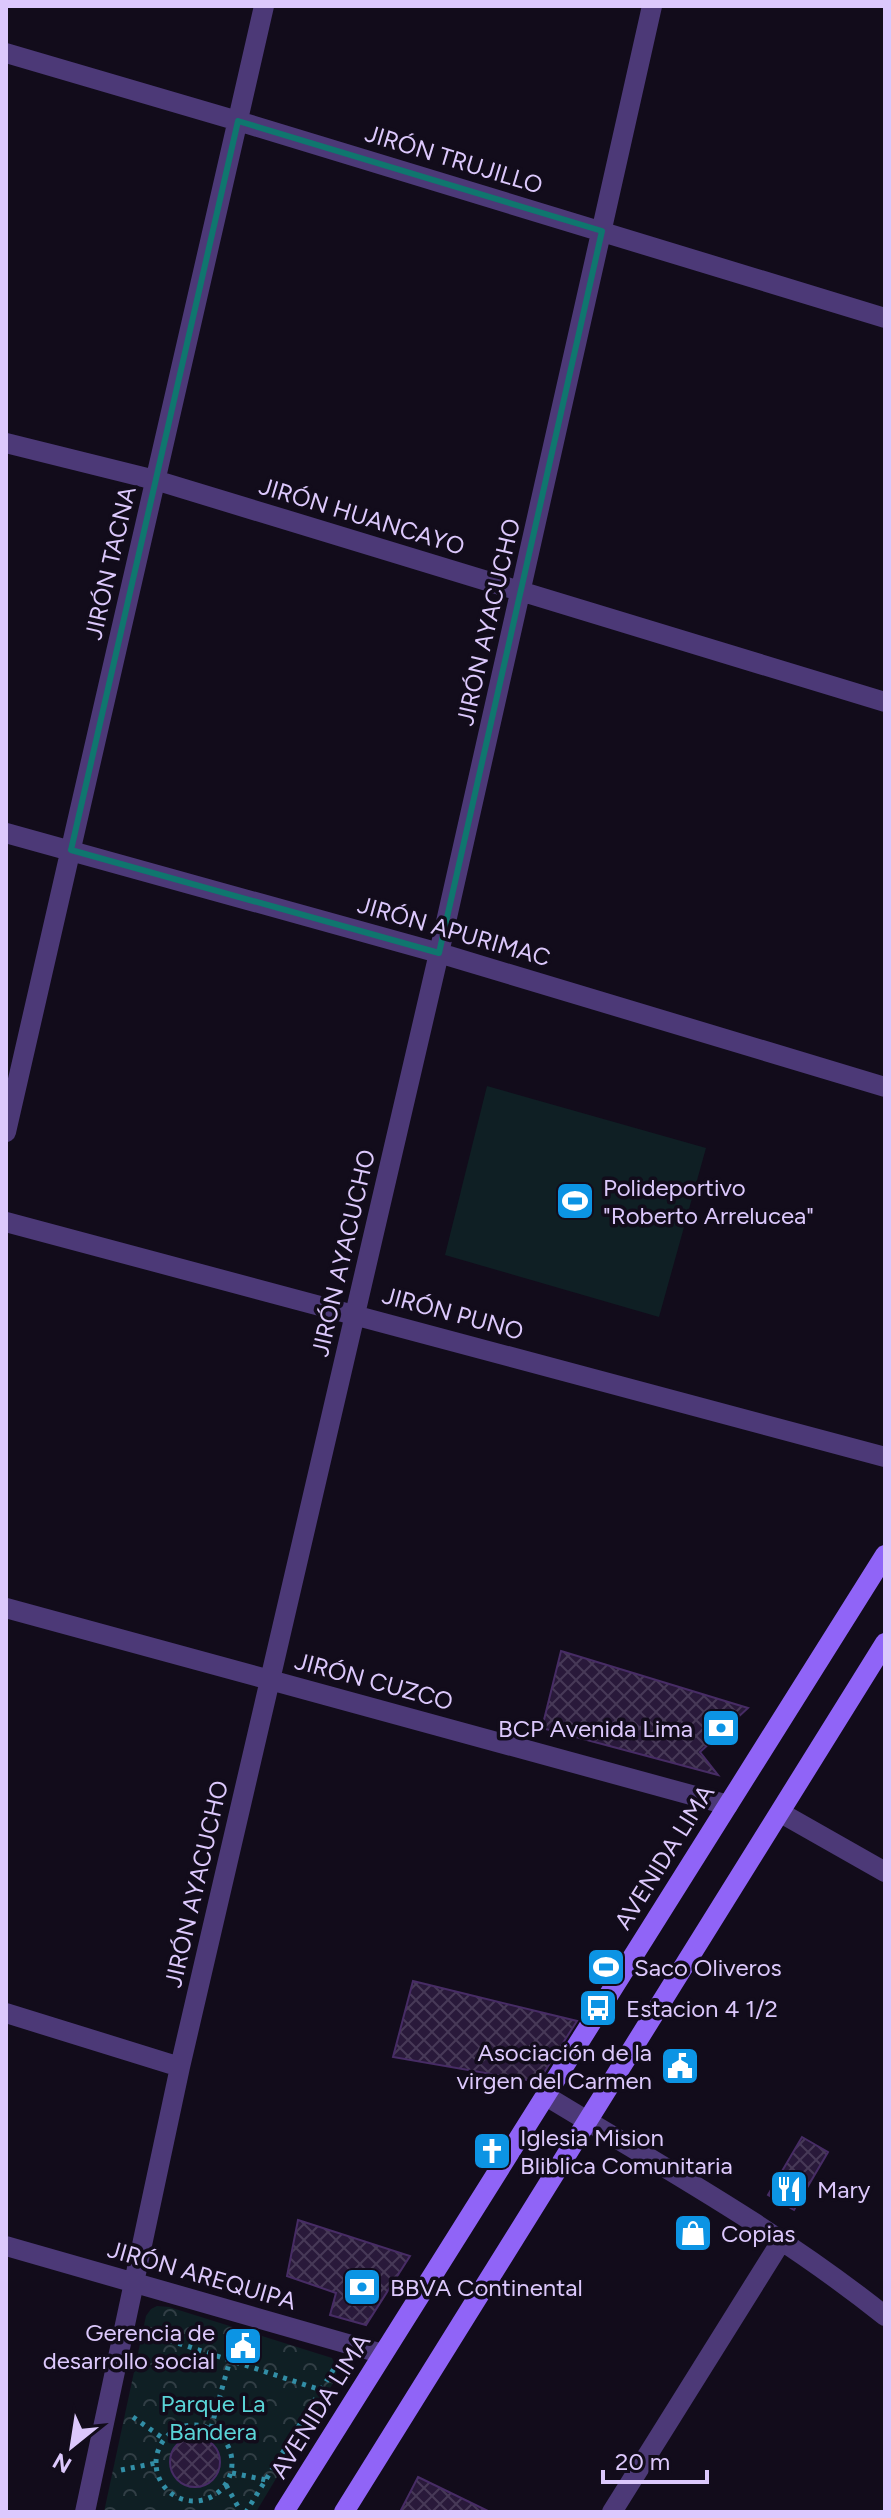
<svg xmlns="http://www.w3.org/2000/svg" width="891" height="2518" viewBox="0 0 891 2518" font-family="Figtree,sans-serif">
<style>
.park{fill:url(#park-crowns)}
.pitch{fill:#0f1f24}
.building{fill:url(#building-cross-hatch);stroke:#472c65;stroke-width:2}
.lines{fill:none;stroke-linecap:round;stroke-linejoin:round}
.path{stroke:#328ea6;stroke-width:5;stroke-dasharray:4 6;stroke-linecap:butt}
.street{stroke:#4c3977;stroke-width:20}
.secondary{stroke:#9064f7;stroke-width:20}
.marked{fill:none;stroke:#0f766e;stroke-width:6;stroke-linejoin:round}
.labels{text-anchor:middle;dominant-baseline:central;stroke-width:7;stroke-linejoin:round;paint-order:stroke}
.street-label{font-size:24px;fill:#dcc8fc;stroke:#120c1b}
.poi-label{font-size:24px;fill:#dcc8fc;stroke:#120c1b;text-anchor:start}
.park-label{font-size:24px;fill:#5ad4d7;stroke:#120c1b}
</style>
<defs>
<pattern id="park-crowns" width="20" height="18" patternUnits="userSpaceOnUse" patternTransform="scale(2)"><rect width="20" height="18" fill="#0f1f24"/><path d="M2 6a3 3 0 1 1 6 0M12 15a3 3 0 1 1 6 0" fill="none" stroke="#313e45"/></pattern>
<pattern id="building-cross-hatch" width="8" height="8" patternUnits="userSpaceOnUse" patternTransform="scale(2)"><rect width="8" height="8" fill="#29193a"/><path d="M0 0l8 8M0 8l8-8" fill="none" stroke="#473957"/></pattern>
</defs>
<rect width="100%" height="100%" fill="#120c1b"/>
<!-- park -->
<path class="park" d="M157 2306 169 2307 332 2358 337 2369 335 2380 256 2512H104L146 2316 151 2309Z"/>
<!-- pitch -->
<path class="pitch" d="M487 1086 706 1148 659 1317 445 1255Z"/>
<!-- building -->
<path class="building" d="M561 1651 748 1708 700 1752 718 1775 542 1728Z
M413 1981 577 2021 538 2082 393 2057Z
M802 2137 828 2152 794 2210 768 2195Z
M298 2220 410 2256 366 2325 330 2315 336 2293 287 2276Z
M170 2462a25 25 0 1 1 50 0a25 25 0 1 1-50 0Z
M418 2477 490 2512H400Z"/>
<g class="lines">
<!-- path -->
<path class="path" d="M150 2334 321 2390 246 2512
M321 2390 335 2367
M133 2417 164 2439
M156 2463a38 38 0 1 1 76 0a38 38 0 1 1-76 0Z
M211 2428 230 2360
M121 2470 156 2463
M232 2473 266 2480
M226 2485 241 2512"/>
<!-- street -->
<path class="street" d="M6 53 238 121 885 318
M6 443 155 480 885 702
M6 833 439 953 885 1087
M6 1132 264 6
M6 1222 885 1457
M6 1608 728 1805
M781 1813 885 1872
M6 2013 180 2067
M546 2096C661 2166 779 2231 885 2316
M6 2246 383 2354
M85 2512 180 2067 439 953 652 6
M612 2512 782 2240"/>
<!-- secondary -->
<path class="secondary" d="M284 2512 885 1555
M344 2512 885 1643"/>
</g>
<!-- marked area -->
<path class="marked" d="M238 121 602 231 439 953 71 850Z"/>
<!-- icons -->
<defs>
<symbol id="stadium-square" viewBox="-11 -11 22 22"><rect x="-9" y="-9" width="18" height="18" rx="4" fill="#0c94e4" stroke="#120c1b"/><path d="M0-5a6.5 5 0 1 0 0 10a6.5 5 0 1 0 0-10ZM-3.5-1.8h7v3.6h-7Z" fill="#fff"/></symbol>
<symbol id="bank-square" viewBox="-11 -11 22 22"><rect x="-9" y="-9" width="18" height="18" rx="4" fill="#0c94e4" stroke="#120c1b"/><path d="M-6-4H6V4H-6ZM0-2.3a2.3 2.3 0 1 0 0 4.6a2.3 2.3 0 1 0 0-4.6Z" fill="#fff"/></symbol>
<symbol id="bus-square" viewBox="-11 -11 22 22"><rect x="-9" y="-9" width="18" height="18" rx="4" fill="#0c94e4" stroke="#120c1b"/><path d="M-5-6H5V4H4V6H2V4H-2V6H-4V4H-5ZM-3.5-4V0h7V-4ZM-3.5 1.2v1.5H-2V1.2ZM2 1.2v1.5H3.5V1.2Z" fill="#fff"/></symbol>
<symbol id="civic-square" viewBox="-11 -11 22 22"><rect x="-9" y="-9" width="18" height="18" rx="4" fill="#0c94e4" stroke="#120c1b"/><path d="M-.6-6.5H3V-4.5H.6V-3L4-1V1h2V6H-6V1h2V-1L-.6-3ZM-1.2 2.5V6h2.4V2.5Z" fill="#fff"/></symbol>
<symbol id="church-square" viewBox="-11 -11 22 22"><rect x="-9" y="-9" width="18" height="18" rx="4" fill="#0c94e4" stroke="#120c1b"/><path d="M-1.2-6h2.4v3.5h3.3v2.4h-3.3V6h-2.4V-.1h-3.3v-2.4h3.3Z" fill="#fff"/></symbol>
<symbol id="restaurant-square" viewBox="-11 -11 22 22"><rect x="-9" y="-9" width="18" height="18" rx="4" fill="#0c94e4" stroke="#120c1b"/><path d="M-5-6h1v4h1v-4h1v4h1v-4h1v5L-1.5 .5V6h-2V.5L-5-1ZM5-6V6H3V1.5H1.5Q1.5-4 5-6Z" fill="#fff"/></symbol>
<symbol id="shop-square" viewBox="-11 -11 22 22"><rect x="-9" y="-9" width="18" height="18" rx="4" fill="#0c94e4" stroke="#120c1b"/><path d="M-5-2.5h2.3a2.7 3.5 0 0 1 5.4 0H5L5.5 6h-11ZM-1.5-2.5h3a1.5 2.3 0 0 0-3 0Z" fill="#fff"/></symbol>
</defs>
<g fill-rule="evenodd">
<use href="#stadium-square" x="553" y="1179" width="44" height="44"/>
<use href="#bank-square" x="699" y="1706" width="44" height="44"/>
<use href="#stadium-square" x="584" y="1945" width="44" height="44"/>
<use href="#bus-square" x="576" y="1986" width="44" height="44"/>
<use href="#civic-square" x="658" y="2044" width="44" height="44"/>
<use href="#church-square" x="470" y="2129" width="44" height="44"/>
<use href="#restaurant-square" x="767" y="2167" width="44" height="44"/>
<use href="#shop-square" x="671" y="2211" width="44" height="44"/>
<use href="#bank-square" x="340" y="2265" width="44" height="44"/>
<use href="#civic-square" x="221" y="2324" width="44" height="44"/>
</g>
<g class="labels">
<!-- street labels -->
<g class="street-label">
<text transform="translate(454 159) rotate(17)">JIRÓN TRUJILLO</text>
<text transform="translate(362 516) rotate(17)">JIRÓN HUANCAYO</text>
<text transform="translate(110 563) rotate(-77)">JIRÓN TACNA</text>
<text transform="translate(488 622) rotate(-77)">JIRÓN AYACUCHO</text>
<text transform="translate(454 931) rotate(16)">JIRÓN APURIMAC</text>
<text transform="translate(343 1253) rotate(-77)">JIRÓN AYACUCHO</text>
<text transform="translate(453 1313) rotate(15)">JIRÓN PUNO</text>
<text transform="translate(374 1681) rotate(15)">JIRÓN CUZCO</text>
<text transform="translate(664 1857) rotate(-58)">AVENIDA LIMA</text>
<text transform="translate(196 1884) rotate(-77)">JIRÓN AYACUCHO</text>
<text transform="translate(202 2275) rotate(16)">JIRÓN AREQUIPA</text>
<text transform="translate(320 2406) rotate(-58)">AVENIDA LIMA</text>
</g>
<!-- poi labels -->
<g class="poi-label">
<text x="603" y="1187">Polideportivo<tspan x="603" dy="28">"Roberto Arrelucea"</tspan></text>
<text x="693" y="1728" text-anchor="end">BCP Avenida Lima</text>
<text x="634" y="1967">Saco Oliveros</text>
<text x="626" y="2008">Estacion 4 1/2</text>
<text x="652" y="2052" text-anchor="end">Asociación de la<tspan x="652" dy="28">virgen del Carmen</tspan></text>
<text x="520" y="2137">Iglesia Mision<tspan x="520" dy="28">Bliblica Comunitaria</tspan></text>
<text x="817" y="2189">Mary</text>
<text x="721" y="2233">Copias</text>
<text x="390" y="2287">BBVA Continental</text>
<text x="215" y="2332" text-anchor="end">Gerencia de<tspan x="215" dy="28">desarrollo social</tspan></text>
</g>
<!-- park labels -->
<g class="park-label">
<text x="213" y="2403">Parque La<tspan x="213" dy="28">Bandera</tspan></text>
</g>
</g>
<!-- border -->
<rect width="891" height="2518" fill="none" stroke="#dcc8fc" stroke-width="16"/>
<!-- north arrow -->
<g transform="translate(72 2446) rotate(210)" stroke="#120c1b" stroke-width="6" paint-order="stroke">
<path d="M0-6L14 30L0 20L-14 30Z" fill="#dcc8fc"/>
<text y="-12" font-size="22" font-weight="bold" text-anchor="middle" fill="#dcc8fc">N</text>
</g>
<!-- scale -->
<path d="M603 2470v12h104v-12" fill="none" stroke="#dcc8fc" stroke-width="4"/>
<text x="615" y="2470" font-size="24" fill="#dcc8fc" stroke="#120c1b" stroke-width="6" paint-order="stroke">20 m</text>
</svg>
